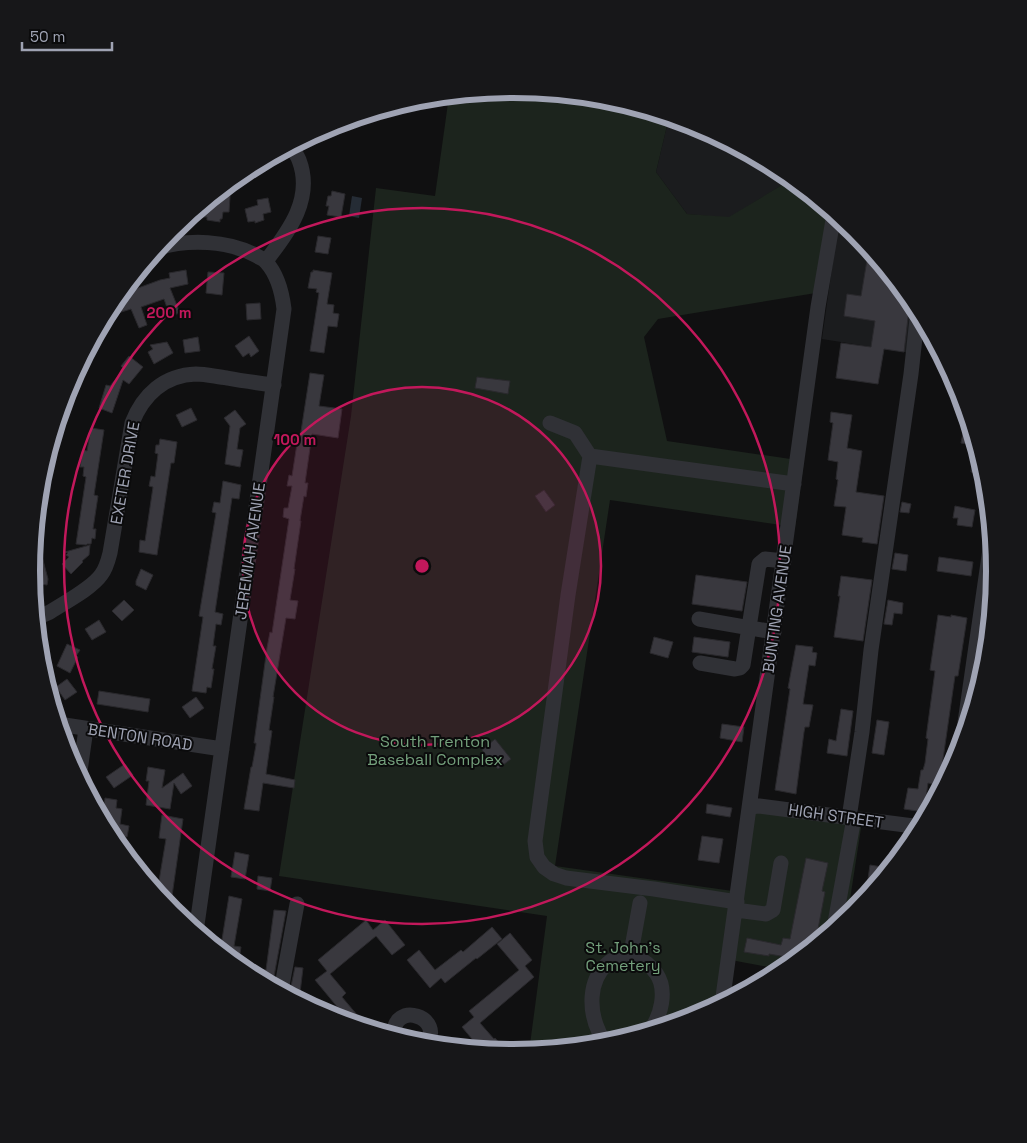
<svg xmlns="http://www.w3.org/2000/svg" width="1027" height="1143" viewBox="0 0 1027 1143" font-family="'Space Grotesk',sans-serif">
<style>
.built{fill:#1b1c1e}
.green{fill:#1c241d}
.water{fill:#252c35}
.building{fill:#39383e;stroke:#2a292d}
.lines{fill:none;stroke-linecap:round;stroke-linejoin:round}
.minor{stroke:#303136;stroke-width:15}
.ring{fill:none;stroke:#c2185b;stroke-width:2.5}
.labels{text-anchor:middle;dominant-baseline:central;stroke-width:4;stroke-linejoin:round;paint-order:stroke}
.street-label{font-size:16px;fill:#9fa3b3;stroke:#0b0b0c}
.park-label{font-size:16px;fill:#74a07c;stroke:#0b0b0c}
.rim{fill:none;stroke:#9fa3b3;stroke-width:6}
.centre{fill:#c2185b;stroke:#0b0b0c;stroke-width:2.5}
.ring-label{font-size:15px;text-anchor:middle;font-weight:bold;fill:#c2185b;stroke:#0b0b0c;stroke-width:4;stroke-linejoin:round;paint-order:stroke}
</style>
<rect width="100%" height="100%" fill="#101011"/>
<!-- built -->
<path class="built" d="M669 117 698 126 782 171 792 179 729 218 687 214 656 172Z
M839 218 855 231 915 304 917 354 822 339Z"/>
<!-- green -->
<path class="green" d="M514 89 608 99 669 117 656 172 687 214 729 217 792 179 839 218 828 291 658 319 644 337 667 441 804 461 795 527 610 500 555 866 740 892 754 799 863 815 847 919 784 970 731 960 725 1003 698 1017 607 1045 529 1052 547 916 279 876 351 416 376 188 435 196 449 96Z"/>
<!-- water -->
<path class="water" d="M352 196 362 198 359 218 349 216Z"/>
<!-- building -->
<path class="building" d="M231 182 229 212H223L222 219H220V222L207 220V217H189Z
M332 191 345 194 341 217 327 215 329 206H326L328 196H331Z
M268 198 271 212 263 214 264 220 255 223V221L248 222 245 209 258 205 257 200Z
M318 236 331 238 328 254 315 252Z
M869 248 913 302 910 305 909 309 904 352 884 349 878 384 836 378 841 343 871 347 875 321 844 316 847 294 861 296Z
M186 270 188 284 170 288 180 313 170 316 164 299 141 307 147 325 139 328 131 309 105 317 113 303 119 295 160 280 170 278 169 273Z
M313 270 332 273 327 304 334 305 333 313 339 314 337 327 328 326 324 353 310 351 319 293 316 292 317 289 308 288 311 272H313Z
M208 272 224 273 222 295 206 293Z
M260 303 261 319 247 320 246 304Z
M249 336 259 351 251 357 249 353 243 357 235 346Z
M198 337 200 351 185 353 183 340Z
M167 342 173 353 154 364 148 352 153 349 150 345Z
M129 356 143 367 129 384 123 380 112 413 99 408 106 385 110 386 124 369 121 366Z
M310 373 324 375 319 406 342 409 338 438 312 434 305 483H308L306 497 304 496 300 521H301L294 569H295L290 600 298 601 295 619 286 618 273 697H274L269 730 272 731 266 774 295 780 294 788 263 783 259 811 244 809 251 767H252L256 745V743H254L267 648 270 632 272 633 289 519 283 517 284 508H288L292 486H287L289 475 292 476 298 437 300 438Z
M477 377 510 381 508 394 475 388Z
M191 408 197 420 182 427 176 415Z
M235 410 246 424 240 428 237 449 243 450 240 467 225 464 230 426 224 418Z
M831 412 852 415 847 448 862 451 856 492 884 496 877 544 862 542 863 538 842 535 846 507 834 506 838 480 836 479 838 462 828 460 833 423 830 422Z
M967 413 975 441 985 474 971 472 974 445 961 443Z
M91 428 104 430 94 495 98 496 93 529H96L95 539 92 538 91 544H87L86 545 76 544 86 477 83 476 84 467H80L83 450 87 451Z
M160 439 177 442 174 463H171L157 555 139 552 140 540 145 541 153 487 149 486 151 476 155 477 158 454 155 453 156 445H159Z
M223 481 241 485 239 499 232 498 215 612 223 614 221 625 216 624 213 646H216L212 669H214L211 688 207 687 206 693 192 691 203 617 199 616 216 513 212 512 214 502 220 503Z
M544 490 555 505 546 512 535 496Z
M902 502 911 504 909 513 900 512Z
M955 506 975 510 972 527 957 525 958 518H953Z
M90 545 89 555 82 561 83 562 71 574 62 564 69 557 66 555 68 553 65 552Z
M40 549 48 579 47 585 34 583Z
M895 553 908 555 906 571 892 569Z
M939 557 973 562 971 576 937 571Z
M141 569 153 575 146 590 136 585V581Z
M696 575 747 582 742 611 692 604Z
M841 576 872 580 863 641 834 637 840 596H838Z
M124 600 134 610 122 621 112 611Z
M888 600 903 603 902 614 894 613 892 625 884 624Z
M938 615 951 617V615L967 618 958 676H955L942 766H943L942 776 938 775 937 785 928 783 924 812 904 809 908 788 918 789 921 770H923L925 763 928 739 926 738 935 671 930 670Z
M99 620 106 632 92 640 85 629Z
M654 637 673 642 668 658 650 653Z
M694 637 730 642 728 657 692 652Z
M67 644 80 650 76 656 78 657 70 673 57 666Z
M796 645 813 647 812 652 817 653 815 666 809 665 803 704 813 705 809 727H805L804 732 796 794 775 790 790 689 788 688Z
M67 679 77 692 65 700 56 687Z
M99 691 150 699 148 712 97 704Z
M196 697 204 708 190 718 182 707Z
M841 709 853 711 847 756 827 753 829 739 836 741Z
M877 720 889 722 884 755 872 753Z
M722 724 744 727 742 742 720 738Z
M495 739 511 759 498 769 482 750Z
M125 764 133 775 114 788 106 777Z
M148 767 165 770 162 788 183 773 192 786 181 794 174 783 170 809 146 805 149 781H146Z
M105 798 117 800 116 808 122 809 120 824 129 826 127 837 118 836 117 844 112 839 94 805 104 806Z
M707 804 732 808 730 817 706 813Z
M162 815 183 819 170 910 157 893 166 839 159 838Z
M702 836 723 839 719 863 698 860Z
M235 852 249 855 245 879 231 877Z
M806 858 828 863 822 891 825 892 815 945 798 959 769 954V956L744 952 747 938 781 945 783 938 790 939Z
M870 865 882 867 880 882 865 900Z
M258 876 272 878 270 891 257 889Z
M229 896 242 899 234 946 241 947 239 960 229 959 220 952Z
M274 910 286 911 272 987 245 972 238 966 266 970Z
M366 920 373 930 385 920 405 945 392 955 376 936 330 974 346 993 342 997 369 1029 342 1021 335 1012 339 1009 315 980 327 971 318 960Z
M492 927 502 939 477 959 476 958 445 983 441 978 430 988 407 960 419 950 435 970 461 950 463 952Z
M510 933 532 960 525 966 534 977 480 1023 494 1039 495 1038 508 1053 482 1051 462 1027 474 1017 469 1011 519 970 497 944Z
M295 967 303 968 299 1001 289 996Z"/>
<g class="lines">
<!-- minor -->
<path class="minor" d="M158 248C188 239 228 240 257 256 260 258 264 259 266 262 278 275 282 292 284 309L196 932
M266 261C288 232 314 199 299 160 297 155 294 151 291 146
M550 423 575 433 590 456 568 595 535 841 537 857 544 867 554 874 566 878 654 889 737 902
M590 456 794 484
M36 615H43L50 612C65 602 91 589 101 575 106 569 108 561 110 553L132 423C143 395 164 375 196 374 206 374 217 377 227 378 243 381 258 383 274 385
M699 619 774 632
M700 663 735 669 740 668 743 665 759 564 765 559 784 561
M58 724 222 749
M961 750 992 535
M79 778 86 729
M750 807 759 806 921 827
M849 818 862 732 871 650 911 374 918 310
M736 910 766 914 773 910 781 863
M834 928 854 818
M631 953 640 903
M281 991 297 904
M722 1004 818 307 834 214
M394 1037C391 998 448 1018 425 1045
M607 1044C603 1041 601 1037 599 1032 589 1011 588 981 607 964 613 958 623 955 631 953 640 958 650 964 656 973 668 990 661 1017 649 1032"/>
</g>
<!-- distance rings -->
<circle cx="422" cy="566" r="179" fill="#c2185b" fill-opacity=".12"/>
<g class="ring">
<circle cx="422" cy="566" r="179"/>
<circle cx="422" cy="566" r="358"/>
</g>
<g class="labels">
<!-- street labels -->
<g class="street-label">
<text transform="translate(125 473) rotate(-80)">EXETER DRIVE</text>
<text transform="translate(250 551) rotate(-82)">JEREMIAH AVENUE</text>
<text transform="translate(777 609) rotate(-82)">BUNTING AVENUE</text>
<text transform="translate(140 737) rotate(9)">BENTON ROAD</text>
<text transform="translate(836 816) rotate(8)">HIGH STREET</text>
</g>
<!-- park labels -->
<g class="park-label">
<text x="435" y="741">South Trenton<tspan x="435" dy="18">Baseball Complex</tspan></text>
<text x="623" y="947">St. John's<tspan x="623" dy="18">Cemetery</tspan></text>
</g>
</g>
<!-- crop -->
<path d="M0 0H1027V1143H0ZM40 571a473 473 0 1 1 946 0a473 473 0 1 1-946 0Z" fill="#171719" fill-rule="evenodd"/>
<path class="rim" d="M40 571a473 473 0 1 1 946 0a473 473 0 1 1-946 0Z"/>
<circle cx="422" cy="566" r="8" class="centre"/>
<g class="ring-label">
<text x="169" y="318">200 m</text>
<text x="295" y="445">100 m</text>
</g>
<!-- scale -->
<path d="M22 42v8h90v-8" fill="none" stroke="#9fa3b3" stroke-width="2.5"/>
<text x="30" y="42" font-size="15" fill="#9fa3b3" stroke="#0b0b0c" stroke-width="4" paint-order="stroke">50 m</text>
</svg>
